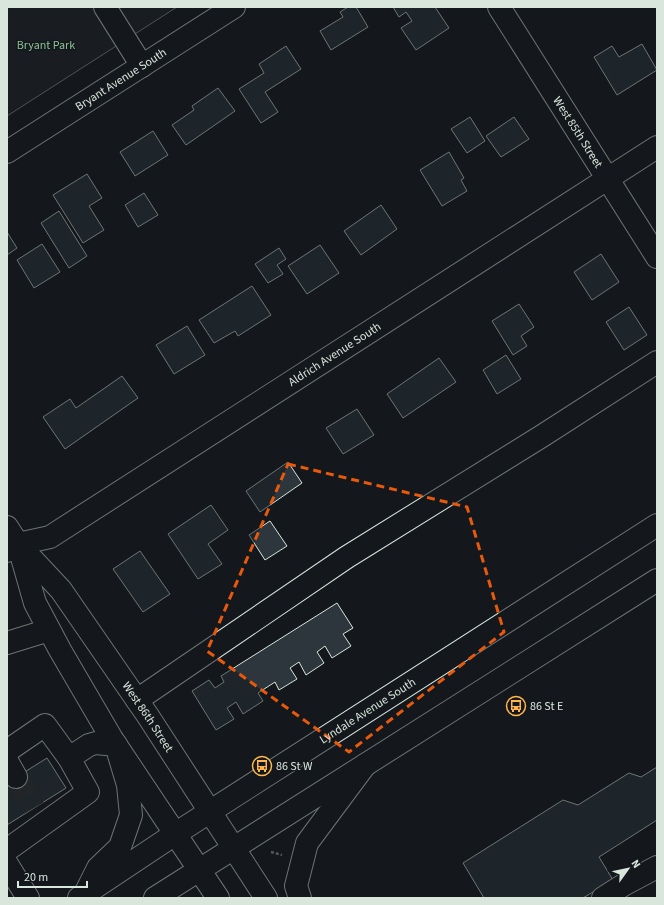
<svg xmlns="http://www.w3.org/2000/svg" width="664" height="905" viewBox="0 0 664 905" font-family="'Source Sans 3',sans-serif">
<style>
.green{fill:#202428;stroke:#939e99}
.building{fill:#2c363c;stroke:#d8e6dc}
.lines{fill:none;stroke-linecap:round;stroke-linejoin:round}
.minor-tunnel{stroke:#313739;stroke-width:22;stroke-dasharray:22 11;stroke-linecap:butt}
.minor-casing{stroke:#d8e6dc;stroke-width:24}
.major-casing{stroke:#d8e6dc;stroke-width:24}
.path{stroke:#9da8a2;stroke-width:2.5;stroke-dasharray:3 2;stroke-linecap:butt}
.minor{stroke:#14181c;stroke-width:22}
.major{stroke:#14181c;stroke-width:22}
.marked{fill:none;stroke:#e8590c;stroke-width:3;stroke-dasharray:8 5;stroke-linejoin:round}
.labels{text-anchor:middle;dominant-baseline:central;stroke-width:3;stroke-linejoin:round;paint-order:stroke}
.park-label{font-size:12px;fill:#8ac095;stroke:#14181c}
.street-label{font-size:12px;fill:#d8e6dc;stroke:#14181c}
.poi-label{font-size:12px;fill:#d8e6dc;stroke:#14181c;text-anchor:start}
</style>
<rect width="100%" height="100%" fill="#14181c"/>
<!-- green -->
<path class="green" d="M7 7H177L7 116Z"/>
<!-- building -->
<path class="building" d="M348 7H356L368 27 331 50 320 31 343 17 340 12Z
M393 7H435L449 28 416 50 401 28 412 21 406 12 399 17Z
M642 44 657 70 617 95 594 57 612 46 619 57Z
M286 46 301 69 265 92 278 112 261 123 239 89 264 73 259 64Z
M218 88 235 111 186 145 172 125 194 110 192 106Z
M470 117 485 141 467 153 451 129Z
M514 117 529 139 501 157 486 136Z
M153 131 168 155 135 176 120 152Z
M449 152 464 178 461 180 467 191 442 206 420 170Z
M87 174 102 198 89 206 104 230 83 243 53 195Z
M144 193 158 215 138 227 125 205Z
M381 205 397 229 361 255 344 231Z
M59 211 87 256 69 268 41 223Z
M7 232 17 248 7 255Z
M42 244 60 272 34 288 17 260Z
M320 245 339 273 307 294 288 266Z
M279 248 286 259 277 265 283 274 268 283 255 264Z
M601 254 619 282 592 300 574 272Z
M252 286 271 315 238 336 235 331 214 343 199 320Z
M519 304 534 327 521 336 527 346 513 355 492 321Z
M629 307 647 335 624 350 606 322Z
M187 326 205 355 174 374 156 345Z
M506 355 521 379 497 394 483 370Z
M439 358 456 382 403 418 387 394Z
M122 376 138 398 65 449 43 417 70 399 76 408Z
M357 409 374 435 343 454 326 428Z
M288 462 302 483 260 512 246 491Z
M211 505 228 530 208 544 222 564 198 579 168 534Z
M270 521 287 546 265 560 249 535Z
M140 551 170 594 143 612 113 569Z
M337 603 353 628 343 634 351 646 332 658 325 646 317 652 324 663 306 675 299 662 290 668 297 679 279 690 275 682 258 693 263 701 243 714 236 702 227 708 234 719 216 730 192 691 209 680 215 688 224 682 221 676Z
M47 758 66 788 7 825V783Z
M657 767V820L599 857 613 880 583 898H484L463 863 563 800 578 805 629 773 641 777Z"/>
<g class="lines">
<!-- minor-tunnel -->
<path class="minor-tunnel" d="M16 777 34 808"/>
<defs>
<g id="minor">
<path d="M105 7 142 66"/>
<path id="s1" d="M499 7 657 257"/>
<path id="s2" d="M7 152 234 7"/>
<path id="s3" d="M7 527 18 544 61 590 148 716 266 898"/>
<path d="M19 547 35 603 60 650 112 739 218 898"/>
<path id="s4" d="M7 551 18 544 50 537 657 147"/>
<path d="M7 643 49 630"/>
<path d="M137 700 347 557 542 436 657 362"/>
<path d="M7 751 45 725 69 758"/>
<path d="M7 761 16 777"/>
<path d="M7 850 88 792 69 758 89 745 96 743 116 745 128 785 131 815 120 847 98 868 85 894"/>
<path d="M7 864 28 898"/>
<path d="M300 898 296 886 307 843 365 765"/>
<path d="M603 898 625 884 657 867"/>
</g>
<g id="major">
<path id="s5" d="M79 898 175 834 657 525"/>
<path d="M155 898 657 580"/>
</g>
</defs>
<!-- minor casing -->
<use href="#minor" class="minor-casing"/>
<!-- major casing -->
<use href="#major" class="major-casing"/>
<!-- path -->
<path class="path" d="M271 852 282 855"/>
<!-- minor -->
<use href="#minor" class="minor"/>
<!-- major -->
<use href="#major" class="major"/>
</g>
<!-- marked area -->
<path d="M0 0H664V905H0ZM288 464 467 507 504 632 349 752 207 651Z" fill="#14181c" fill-opacity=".55" fill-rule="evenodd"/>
<path class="marked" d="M288 464 467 507 504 632 349 752 207 651Z"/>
<!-- icons -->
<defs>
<symbol id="bus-ring" viewBox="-11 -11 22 22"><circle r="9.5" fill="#14181c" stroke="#ffb74d" stroke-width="1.5"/><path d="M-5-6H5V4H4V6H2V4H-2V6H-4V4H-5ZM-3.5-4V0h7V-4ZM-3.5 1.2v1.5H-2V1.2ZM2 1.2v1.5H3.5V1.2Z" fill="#ffb74d"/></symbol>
</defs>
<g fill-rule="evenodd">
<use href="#bus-ring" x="505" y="695" width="22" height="22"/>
<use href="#bus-ring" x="251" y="755" width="22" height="22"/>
</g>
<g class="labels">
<!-- park labels -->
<g class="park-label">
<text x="46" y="45">Bryant Park</text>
</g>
<!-- street labels -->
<g class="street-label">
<text stroke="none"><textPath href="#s2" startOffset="135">Bryant Avenue South</textPath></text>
<text stroke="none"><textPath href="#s1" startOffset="148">West 85th Street</textPath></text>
<text stroke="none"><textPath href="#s4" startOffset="384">Aldrich Avenue South</textPath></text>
<text stroke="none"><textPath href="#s5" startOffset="344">Lyndale Avenue South</textPath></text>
<text stroke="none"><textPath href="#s3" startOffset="237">West 86th Street</textPath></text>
</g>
<!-- poi labels -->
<g class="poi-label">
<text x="530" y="706">86 St E</text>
<text x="276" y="766">86 St W</text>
</g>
</g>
<!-- border -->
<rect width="664" height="905" fill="none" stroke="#d8e6dc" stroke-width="16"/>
<!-- north arrow -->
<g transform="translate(628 869) rotate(57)" stroke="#14181c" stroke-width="3" paint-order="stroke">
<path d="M0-3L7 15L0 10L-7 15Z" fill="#d8e6dc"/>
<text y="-6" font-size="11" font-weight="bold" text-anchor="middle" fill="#d8e6dc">N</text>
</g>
<!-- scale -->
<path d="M18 881v6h69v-6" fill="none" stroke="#d8e6dc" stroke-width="2"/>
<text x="24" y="881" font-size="12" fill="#d8e6dc" stroke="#14181c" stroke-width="3" paint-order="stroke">20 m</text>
</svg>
